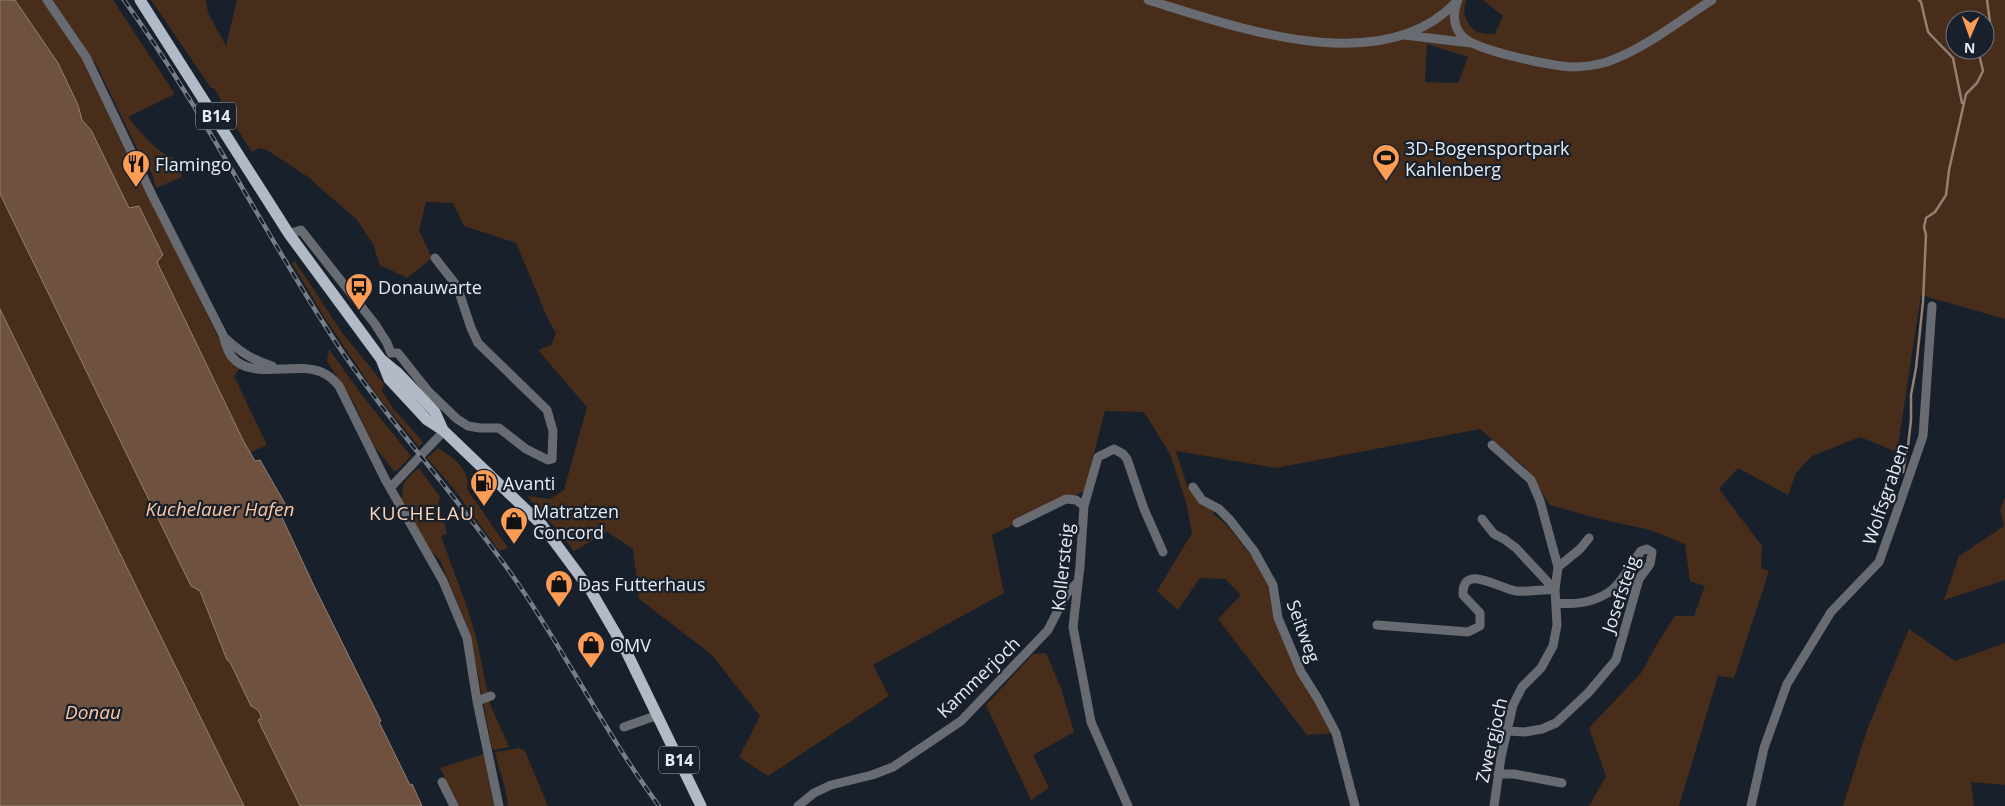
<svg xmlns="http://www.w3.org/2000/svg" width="2005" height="806" viewBox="0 0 2005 806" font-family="'Open Sans',sans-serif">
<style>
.green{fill:#472d1a;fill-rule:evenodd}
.water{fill:#6e513e;stroke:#928075}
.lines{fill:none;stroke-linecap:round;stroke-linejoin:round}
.stream{stroke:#928075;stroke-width:2.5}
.minor{stroke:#686c72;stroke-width:9}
.major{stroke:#b1bac6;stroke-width:11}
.rail-casing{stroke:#777e87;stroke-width:4.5}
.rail{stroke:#18212b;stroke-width:2.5;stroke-dasharray:8;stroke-linecap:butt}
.labels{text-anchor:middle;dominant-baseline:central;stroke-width:4.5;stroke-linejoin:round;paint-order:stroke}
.shield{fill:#18212b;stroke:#a9afb8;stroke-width:1}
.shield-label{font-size:16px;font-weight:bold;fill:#e7ecf4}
.poi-label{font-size:18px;fill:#e7ecf4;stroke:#18212b;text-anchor:start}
.street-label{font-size:18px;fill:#e7ecf4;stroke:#18212b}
.water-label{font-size:19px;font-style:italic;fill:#fec7a3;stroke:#18212b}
.neighbourhood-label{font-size:19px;letter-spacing:1px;fill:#fdd3b7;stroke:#18212b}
</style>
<rect width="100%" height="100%" fill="#18212b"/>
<!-- green -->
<path class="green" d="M15 0H113L175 94 128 117C143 135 155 152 178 160L182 177 156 188C153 175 149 164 140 155L95 62 85 66 225 351 240 368 234 376 267 445 250 453 244 442 157 262 163 254 139 206 129 209 91 130 82 120 78 105 58 63Z
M151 0H206L208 13 226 46 237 0H1467C1460 11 1467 27 1478 32 1484 34 1490 34 1495 34L1503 16 1483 0H2005V319L1921 295 1897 452 1860 437 1812 456 1796 473 1788 495 1738 468 1719 489 1762 546 1761 568 1769 571 1734 678 1718 676 1679 806H1589L1606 776 1589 728 1641 673 1657 644 1675 616H1694L1705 586 1690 581 1685 544 1650 530 1596 518 1550 505 1525 467 1480 429 1276 468 1176 451 1187 486 1214 510 1213 514 1227 525 1272 582 1277 613 1303 674 1336 733 1307 735 1218 619 1241 595 1225 579 1200 578 1178 610 1157 591 1192 533 1186 502 1170 454 1144 412 1105 411 1084 491 992 535 1004 593 873 665 889 696 768 776 739 757 760 716 711 654 639 599 633 549 607 532 574 551 559 532 527 496 550 499 564 490 587 407 538 350 551 345 556 333 548 319 516 243 464 226 453 203 426 202 419 230 432 258 407 278 387 268 380 266 373 244 357 220 308 177 267 150 259 148 252 152 220 102 221 100 214 88H211ZM1955 20H1985V50H1955ZM1427 44 1468 57 1458 83 1425 82Z
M0 194 191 586 200 591 227 660 230 662 261 714V719L259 721 300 806H244L0 309Z
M295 261 343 334 384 384 382 391 393 408 423 442 419 447 376 394 323 315 292 263Z
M329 349 361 394 411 456 398 470 394 471 373 445 354 403 327 361Z
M438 448C453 457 471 470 467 489L508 548 499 551 454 489 427 458Z
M419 468 441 498 438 501 447 533 441 536 468 610 477 641 490 704 509 747 494 750 492 748 470 633 440 560 431 551 400 498 403 496C399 483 410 476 419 468Z
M2005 497V580L1944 600 1959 556 2004 526 2000 510Z
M1909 629 1955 661 2005 643V785L1971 782 1974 806H1843L1867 730Z
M1046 653 1061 688 1074 732 1033 755 1049 788 1031 800 986 705 1033 654Z
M519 748 525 751 548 806H508C506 787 499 770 495 752Z
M484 754 494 806H459L440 768Z"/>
<!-- water -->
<path class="water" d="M0 0H15L58 63 78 105 82 120 91 130 129 208 139 206 163 255 157 262 244 442 255 461 260 460 287 507 279 511 313 584 381 721 379 722 410 785 412 784 422 806H300L258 720 261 719C261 712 257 709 251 706L230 662 227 660 200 591 191 586 0 194Z
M0 309 244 806H0Z"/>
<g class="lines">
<!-- stream -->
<path class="stream" d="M1919 0 1921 2 1928 32 1953 58 1962 103
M1985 42 1990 22 1987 0
M1903 472 1908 446 1911 420V395L1916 368 1923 302 1926 235 1924 227 1926 218 1935 212 1946 195 1949 170 1966 94 1977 83 1983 71 1979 54 1981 50"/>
<!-- minor -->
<path class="minor" d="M47 0 86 57 152 195 223 335C225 342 227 351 232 357 252 381 295 361 321 372 329 375 334 380 339 386L385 479 443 581 467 638 477 701 499 806
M1148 0C1236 27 1384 82 1458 0
M1457 2C1453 14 1453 27 1463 37 1477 51 1552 66 1573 67 1584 67 1596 65 1607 62 1646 48 1677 22 1712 0
M1404 35 1471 43
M289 234 301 230 375 324 387 343 391 353
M224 337C239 351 252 360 272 366
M391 353H398L428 391 457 419 468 426 480 428H499L526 449 548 460 552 459 553 431 547 410 478 343 471 328 457 286 435 258
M1492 445 1531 480 1540 501 1558 567 1555 590 1557 625 1553 646 1541 668 1522 687 1513 705 1501 757 1494 806
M1193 487 1202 500 1219 509 1230 520 1254 551 1273 585 1278 618 1301 672 1318 699 1336 733 1355 806
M390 488 444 431
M1482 519 1494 534 1504 539 1516 548 1555 590
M1017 523 1066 499 1076 500 1084 506
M1558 567 1580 549 1589 538
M1377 625 1468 632 1480 626V613L1463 595C1462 562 1500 589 1516 591 1529 592 1542 589 1555 590
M477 701 491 696
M624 727 658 715
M1508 731 1525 732 1542 729 1556 723 1588 693 1616 660 1639 579 1650 564 1652 552 1647 549 1641 551C1633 562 1622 582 1612 590 1596 602 1576 605 1556 603
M1498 774H1514L1562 783
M442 782 454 806
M798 806 814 793 831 785 872 775 893 767 961 721 1048 630 1067 593 1077 583
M1128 806 1091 722 1073 627 1080 566 1084 506 1098 457 1114 449 1123 454 1127 459 1144 509 1163 552
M1751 806 1764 748 1787 684 1831 612 1879 562 1894 520 1923 436 1932 306"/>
<!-- major -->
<path class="major" d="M140 0 289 234 381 359 389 379 427 420 444 431 542 525 591 591 627 653 701 806
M382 360 398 373 435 412 443 430"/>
<defs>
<path id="rail" d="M124 0C201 107 260 225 331 335 389 424 462 501 521 588 569 659 608 737 659 806"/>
</defs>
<!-- rail casing -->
<use href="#rail" class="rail-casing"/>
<!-- rail -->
<use href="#rail" class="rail"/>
</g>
<!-- icons -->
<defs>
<symbol id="stadium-pin" viewBox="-11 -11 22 30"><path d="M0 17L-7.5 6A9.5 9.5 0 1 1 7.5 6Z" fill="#fd9c55" stroke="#18212b"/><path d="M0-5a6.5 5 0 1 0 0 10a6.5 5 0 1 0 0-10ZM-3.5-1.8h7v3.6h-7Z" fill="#111"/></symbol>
<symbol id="restaurant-pin" viewBox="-11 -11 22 30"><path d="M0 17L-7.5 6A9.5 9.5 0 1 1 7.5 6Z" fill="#fd9c55" stroke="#18212b"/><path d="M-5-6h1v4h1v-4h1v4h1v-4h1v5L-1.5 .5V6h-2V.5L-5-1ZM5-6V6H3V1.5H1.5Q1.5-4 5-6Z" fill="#111"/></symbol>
<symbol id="bus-pin" viewBox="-11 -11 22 30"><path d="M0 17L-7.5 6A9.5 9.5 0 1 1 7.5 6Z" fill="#fd9c55" stroke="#18212b"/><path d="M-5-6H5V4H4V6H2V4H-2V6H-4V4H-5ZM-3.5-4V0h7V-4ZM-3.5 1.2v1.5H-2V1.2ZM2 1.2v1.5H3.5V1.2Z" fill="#111"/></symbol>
<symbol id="fuel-pin" viewBox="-11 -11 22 30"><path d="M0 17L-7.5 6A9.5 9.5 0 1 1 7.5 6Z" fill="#fd9c55" stroke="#18212b"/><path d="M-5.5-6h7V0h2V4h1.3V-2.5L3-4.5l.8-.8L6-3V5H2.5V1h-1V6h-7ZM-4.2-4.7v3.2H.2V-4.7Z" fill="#111"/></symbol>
<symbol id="shop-pin" viewBox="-11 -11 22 30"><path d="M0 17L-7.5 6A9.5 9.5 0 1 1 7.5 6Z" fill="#fd9c55" stroke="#18212b"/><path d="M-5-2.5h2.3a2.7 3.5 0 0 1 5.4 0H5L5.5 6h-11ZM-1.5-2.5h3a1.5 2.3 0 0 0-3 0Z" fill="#111"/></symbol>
</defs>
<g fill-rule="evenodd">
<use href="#stadium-pin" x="1370" y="142" width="32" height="43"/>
<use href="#restaurant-pin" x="120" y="148" width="32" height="43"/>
<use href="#bus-pin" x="343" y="271" width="32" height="43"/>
<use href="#fuel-pin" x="468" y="467" width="32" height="43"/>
<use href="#shop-pin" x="498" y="505" width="32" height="43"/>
<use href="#shop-pin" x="543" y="568" width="32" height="43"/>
<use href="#shop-pin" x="575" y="629" width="32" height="43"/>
</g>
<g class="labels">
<!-- shield labels -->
<g class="shield">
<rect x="196" y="102.5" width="40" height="27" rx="4"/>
<rect x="659" y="746.5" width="40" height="27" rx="4"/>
</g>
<g class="shield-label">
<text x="216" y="116">B14</text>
<text x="679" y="760">B14</text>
</g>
<!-- poi labels -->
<g class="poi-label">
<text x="1405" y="148">3D-Bogensportpark<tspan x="1405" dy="21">Kahlenberg</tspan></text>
<text x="155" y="164">Flamingo</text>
<text x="378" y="287">Donauwarte</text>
<text x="503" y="483">Avanti</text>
<text x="533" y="511">Matratzen<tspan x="533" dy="21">Concord</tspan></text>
<text x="578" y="584">Das Futterhaus</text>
<text x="610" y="645">OMV</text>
</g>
<!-- street labels -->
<g class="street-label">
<text transform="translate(1885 494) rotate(-71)">Wolfsgraben</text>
<text transform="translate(1062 567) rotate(-84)">Kollersteig</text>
<text transform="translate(1620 594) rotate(-71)">Josefsteig</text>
<text transform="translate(1304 631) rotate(70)">Seitweg</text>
<text transform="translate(978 677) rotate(-44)">Kammerjoch</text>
<text transform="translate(1491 740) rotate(-77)">Zwergjoch</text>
</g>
<!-- water labels -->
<g class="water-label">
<text x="220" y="509">Kuchelauer Hafen</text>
<text x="93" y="712">Donau</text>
</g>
<!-- neighbourhood labels -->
<g class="neighbourhood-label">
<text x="422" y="513">KUCHELAU</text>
</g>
</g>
<!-- north arrow -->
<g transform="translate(1970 35) rotate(182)"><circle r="24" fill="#18212b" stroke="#6b727b"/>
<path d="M0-4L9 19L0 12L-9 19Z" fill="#fd9c55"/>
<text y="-8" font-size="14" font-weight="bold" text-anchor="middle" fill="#e7ecf4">N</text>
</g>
</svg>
